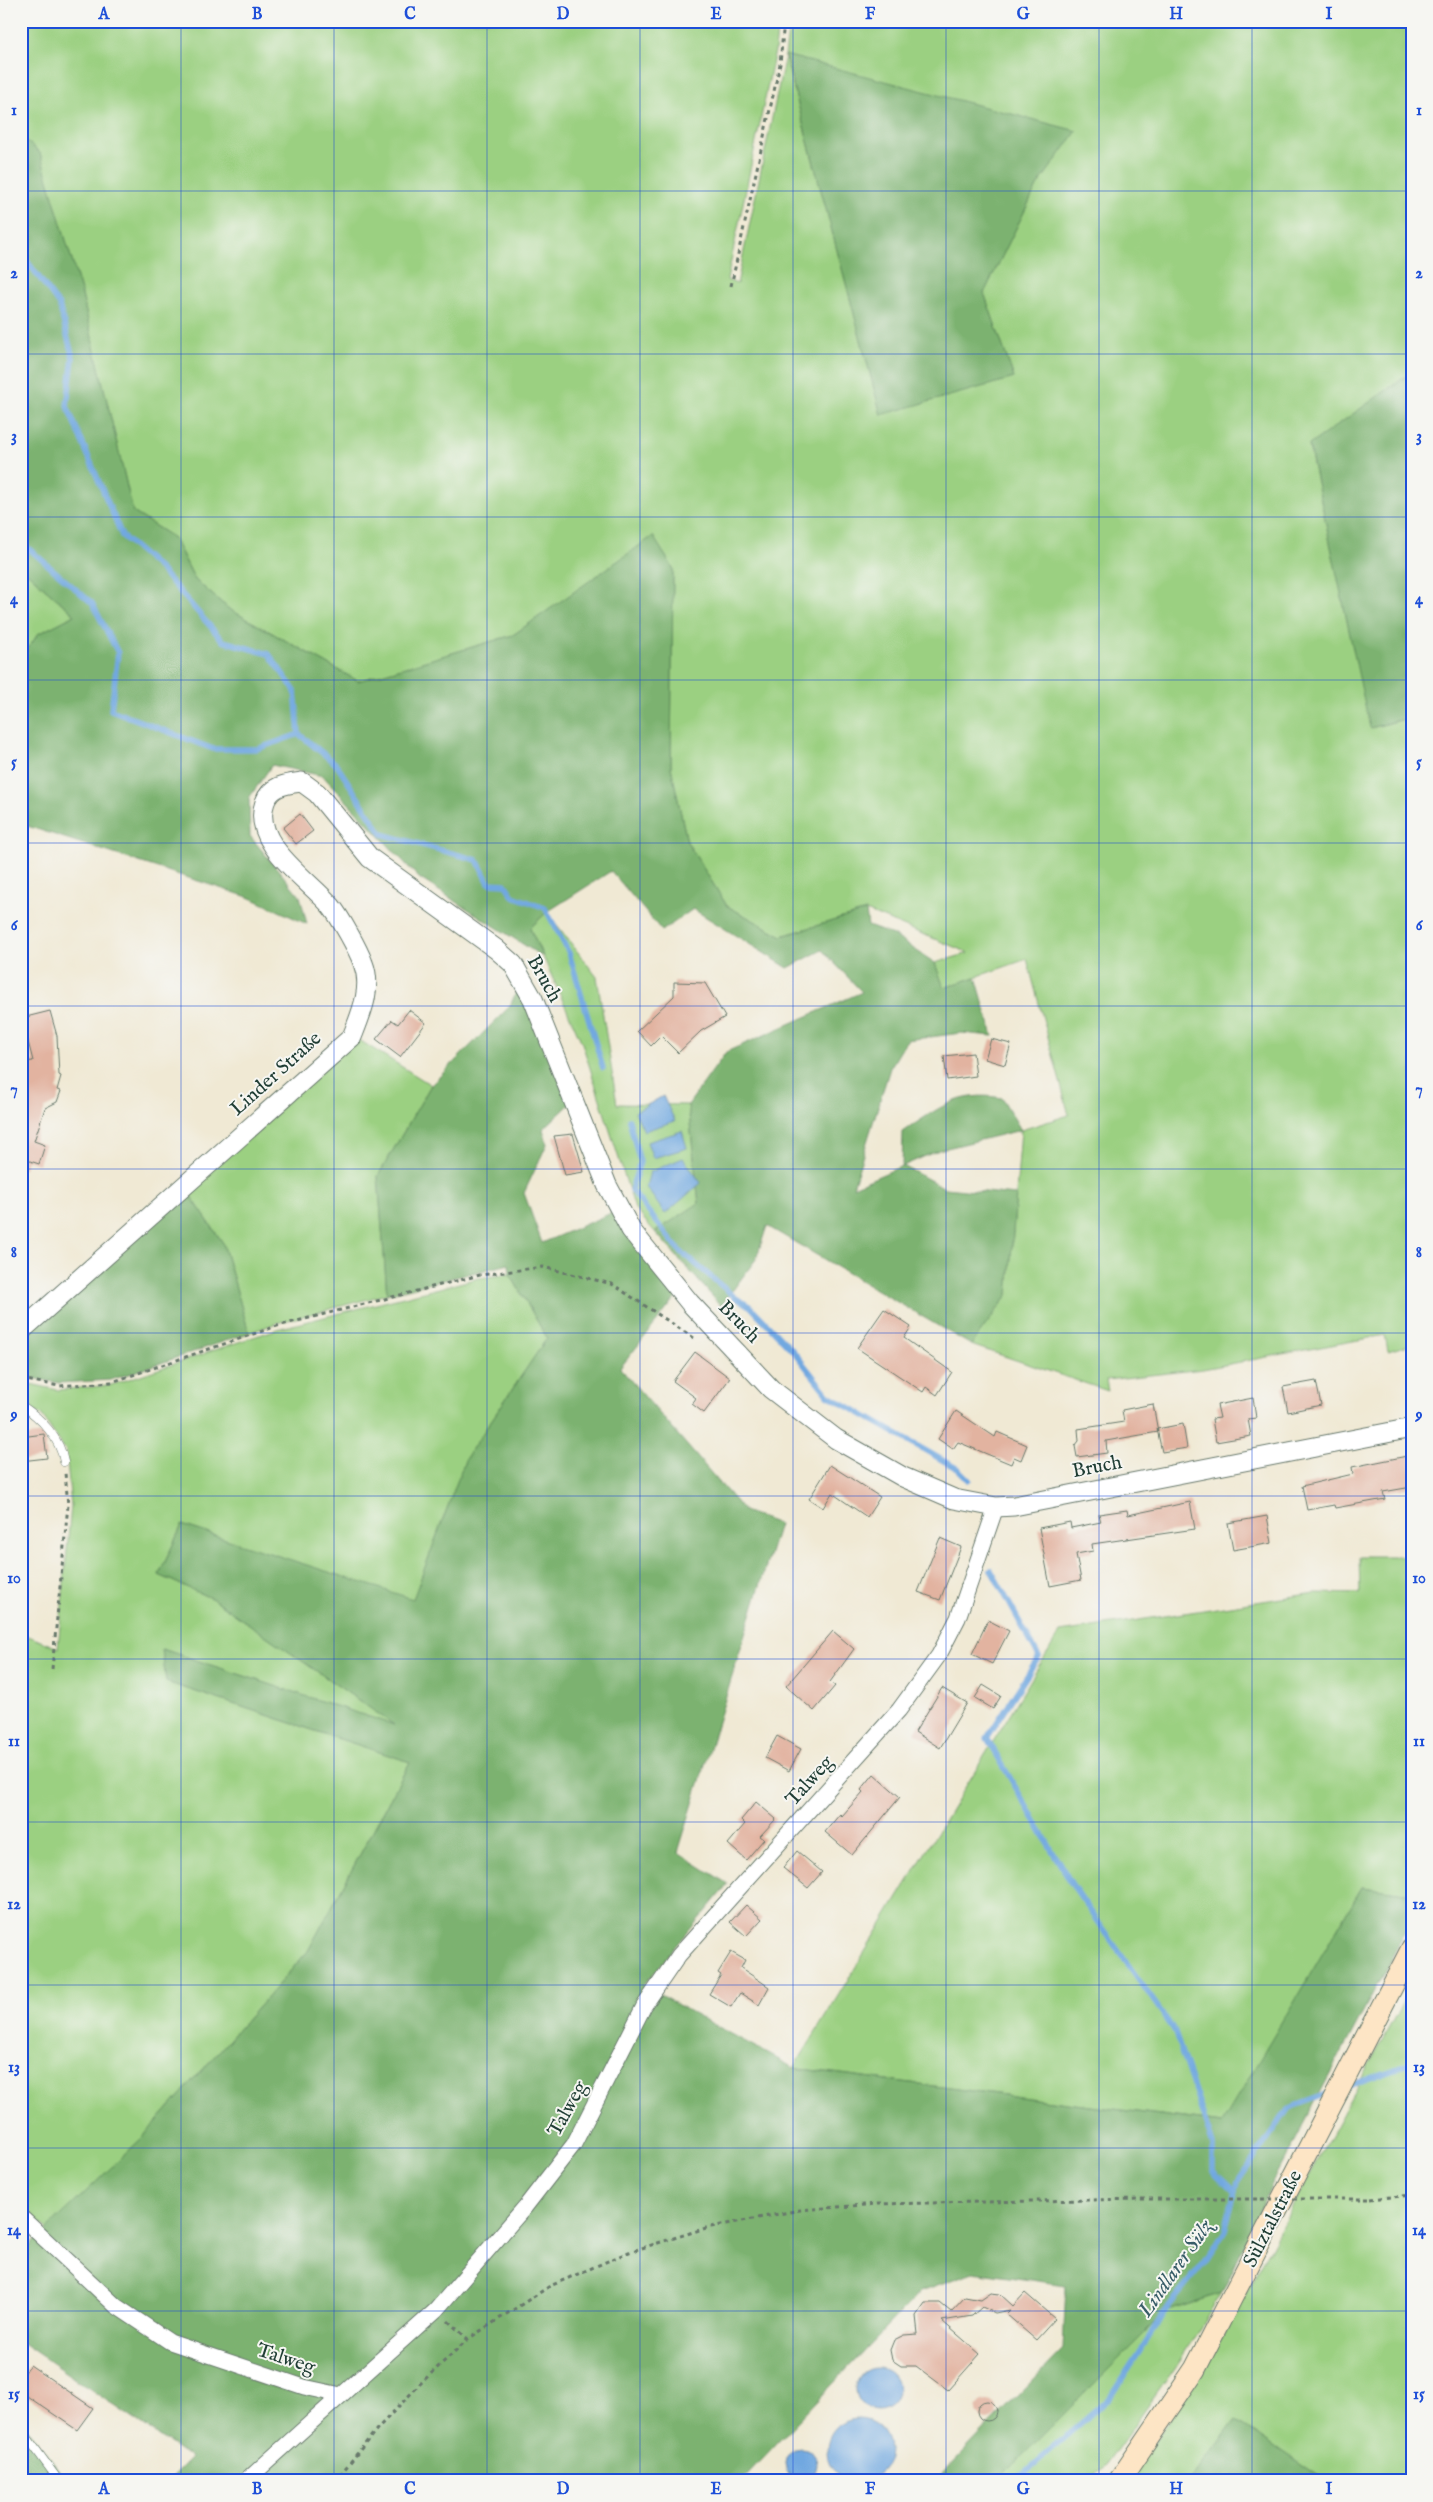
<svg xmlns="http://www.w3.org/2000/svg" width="1433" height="2502" viewBox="0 0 1433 2502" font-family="'IM FELL English',serif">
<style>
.green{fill:#9bd081;stroke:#5d865a;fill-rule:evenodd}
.forest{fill:#7cb26f;stroke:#4e7852}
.water{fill:#71a8e0;stroke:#48728a}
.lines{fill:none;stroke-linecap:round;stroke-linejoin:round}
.stream{stroke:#71a8e0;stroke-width:5.5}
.building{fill:#e2b3a0}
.service-casing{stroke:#68796c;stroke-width:9}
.minor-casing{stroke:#68796c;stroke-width:17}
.tertiary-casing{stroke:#68796c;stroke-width:21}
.secondary-casing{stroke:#68796c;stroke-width:23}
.path{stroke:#68796c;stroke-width:3;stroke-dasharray:4 4;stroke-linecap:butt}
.service{stroke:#fff;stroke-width:8}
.minor{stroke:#fff;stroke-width:15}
.tertiary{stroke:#fff;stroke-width:19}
.secondary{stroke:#fde5c5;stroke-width:21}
.path-bridge{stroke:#68796c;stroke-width:3;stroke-dasharray:4 4;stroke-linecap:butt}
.grid{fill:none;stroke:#1d4ed8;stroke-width:1;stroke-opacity:0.55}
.labels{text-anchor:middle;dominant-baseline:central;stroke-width:4;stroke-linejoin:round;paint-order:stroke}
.street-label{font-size:20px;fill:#1f3d34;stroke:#f6f6f2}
.water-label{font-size:21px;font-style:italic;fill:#385d68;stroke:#f6f6f2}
.neatline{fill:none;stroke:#1d4ed8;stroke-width:2}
.grid-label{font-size:16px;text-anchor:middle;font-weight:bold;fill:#1d4ed8}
</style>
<rect width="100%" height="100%" fill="#f6f6f2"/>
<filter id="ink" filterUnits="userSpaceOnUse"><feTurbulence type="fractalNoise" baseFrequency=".02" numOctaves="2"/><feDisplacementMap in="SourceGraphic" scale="10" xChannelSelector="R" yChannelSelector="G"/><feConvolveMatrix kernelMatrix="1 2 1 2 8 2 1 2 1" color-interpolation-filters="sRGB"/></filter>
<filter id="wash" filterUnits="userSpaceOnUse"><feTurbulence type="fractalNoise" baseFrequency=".0096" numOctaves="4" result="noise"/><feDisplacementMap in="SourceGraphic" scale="20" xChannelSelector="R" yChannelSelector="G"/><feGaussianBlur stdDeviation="1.12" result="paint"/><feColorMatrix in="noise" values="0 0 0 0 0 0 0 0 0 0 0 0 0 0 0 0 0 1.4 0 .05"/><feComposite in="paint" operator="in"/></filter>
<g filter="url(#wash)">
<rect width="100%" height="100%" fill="#f0e9d4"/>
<!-- green -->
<path class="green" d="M21 21H778L775 51 727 280 737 284 785 56 789 21H1412V372L1309 446 1371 728 1412 717V1344L1388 1351 1385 1335 1203 1369 1106 1380 1108 1391 971 1345 1008 1295 1021 1130 1069 1115 1027 959 944 988 935 963 969 953 866 911 782 936 727 906 687 842 671 767 673 568 653 537 513 635 358 681 229 609 195 580 174 538 133 512 81 291 40 153 21 136ZM785 56 1076 131 1037 186 984 293 1014 378 881 414Z
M21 567 75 615 38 634 21 659Z
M547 912 597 977 617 1104 688 1105 699 1204 655 1232 635 1209 582 1043 530 928Z
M356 1038 431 1085 378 1176 387 1294 277 1323 249 1333 223 1243 186 1189Z
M510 1274 547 1338 466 1458 413 1600 182 1525 159 1575 213 1599 396 1726 162 1649 166 1682 410 1762 308 1951 143 2137 48 2230 21 2208V1633L58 1648 71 1506 66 1451 42 1416 21 1402V1382L58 1390 111 1385 277 1329 479 1278Z
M1359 1556H1409L1412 1566V1894L1362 1887 1223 2123 794 2068 1060 1632 1315 1593 1360 1594Z
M1412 1985V2481H1325L1236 2420 1189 2481H1126L1202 2374Z
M1222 2293 1175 2368 1106 2465 1086 2481H997L1168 2310Z"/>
<!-- forest -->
<path class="forest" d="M785 55 1077 131 1037 186 984 293 1014 378 881 415Z
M21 136 40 153 81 291 133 512 174 538 195 580 229 609 358 681 513 635 653 536 673 568 671 767 687 842 727 906 782 936 866 911 868 926 893 935 935 963 944 988 976 977 993 1036 961 1033 907 1040 890 1068 853 1187 902 1166 903 1132C937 1109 959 1090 1002 1098L1021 1130 939 1150 903 1166 945 1188 1016 1195 1008 1295 971 1345 767 1226 756 1259 721 1306 655 1232 699 1203 688 1105 726 1052 862 992 822 950 788 968 693 909 662 931 611 871 547 912 530 928 543 957 419 878 323 776 272 765 249 798 250 836 300 896 307 924 251 898 21 824V659L38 634 75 615 21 567Z
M1412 372V717L1370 728 1309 445Z
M524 974 580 1095 543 1129 547 1144 524 1193 542 1243 623 1208 682 1290 620 1368 744 1511 779 1524 678 1852 728 1884 643 1986 794 2068 1222 2123 1362 1887 1412 1894V1919L1272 2184 1222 2293 1168 2310 997 2481H935L1063 2349 1066 2285 973 2272 921 2291 741 2481H168L191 2458 21 2342V2254L143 2137 308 1951 410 1762 166 1682 162 1649 394 1725 213 1599 159 1575 182 1525 413 1599 466 1458 547 1338 510 1274 509 1264 387 1294 378 1176 431 1085 510 1006Z
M186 1189 223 1243 249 1333 111 1380 59 1383 21 1376V1336Z
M21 2420 67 2481H21Z
M1236 2420 1325 2481H1189Z"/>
<!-- water -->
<path class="water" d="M663 1096 675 1121 644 1131 635 1112Z
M682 1131 687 1148 653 1158 647 1142Z
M683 1158 701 1183 665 1214 646 1187 650 1172Z
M856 2389a21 21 0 1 1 42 0a21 21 0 1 1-42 0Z
M827 2450a31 31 0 1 1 62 0a31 31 0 1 1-62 0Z
M785 2464a16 16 0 1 1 32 0a16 16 0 1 1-32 0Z"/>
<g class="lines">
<!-- stream -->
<path class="stream" d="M21 248 25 258 59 305 73 358 67 406 122 536 160 569 223 641 269 654 295 691 299 734 336 764 382 834 477 860 489 883 505 884 513 896 545 908 569 953 603 1068
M21 542 92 603 118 653 111 710 213 749H257L299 734
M629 1120 640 1162 631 1190 679 1250 736 1298 751 1307 794 1352 828 1395 958 1469 969 1480
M991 1570 1039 1657 987 1738 1071 1883 1174 2030 1213 2145V2171L1235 2192
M1348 2086 1412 2063
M1014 2481 1109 2399 1169 2306 1205 2262 1225 2230 1237 2183 1289 2108 1330 2093"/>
</g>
<g id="blocks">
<!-- building -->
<path class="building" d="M300 814 313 831 296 844 283 828Z
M674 982 705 983 725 1017 701 1031 678 1053 661 1036 651 1046 637 1031 674 996Z
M409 1010 426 1023 400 1057 376 1039 392 1020 398 1024Z
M50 1011 57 1036 59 1075 61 1076 57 1090 61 1091 57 1102 45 1108 34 1141 45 1145 39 1164 27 1160 24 1169H21V1068H24V1062L33 1061 22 1018Z
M991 1039 1011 1044 1005 1065 985 1059Z
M973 1053 976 1076 947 1080 944 1056Z
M573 1134 584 1172 565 1175 554 1136Z
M884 1309 911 1327 904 1338 952 1372 937 1395 926 1387 923 1392 857 1348Z
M695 1352 730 1378 704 1413 692 1404 696 1398 673 1381Z
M1316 1381 1321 1405 1288 1412 1283 1387Z
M1253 1398 1256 1418 1248 1419 1251 1436 1216 1442 1212 1419 1220 1418 1217 1405Z
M1153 1404 1158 1432 1106 1441 1107 1453 1077 1457 1075 1446 1079 1441 1078 1429 1124 1422 1122 1410Z
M956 1411 995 1437 997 1432 1027 1445 1021 1460 1014 1457 1011 1464 958 1442 953 1449 938 1439Z
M1183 1424 1187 1448 1162 1452 1157 1429Z
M44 1434 47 1458 21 1461V1437Z
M1412 1455V1487L1383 1492 1385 1499 1335 1508 1334 1505 1307 1510 1302 1486 1353 1474 1352 1467Z
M830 1465 880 1497 867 1517 832 1493 823 1508 809 1499Z
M1190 1502 1195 1529 1092 1544 1093 1551 1076 1554 1081 1580 1050 1586 1039 1528 1070 1522 1071 1528 1101 1522 1099 1514 1127 1510 1128 1515Z
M1267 1516 1272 1543 1233 1550 1228 1523Z
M940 1538 961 1547 940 1600 918 1592Z
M988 1620 1009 1631 992 1664 972 1654Z
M833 1631 854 1649 830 1682 835 1686 814 1711 786 1686Z
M983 1685 1001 1696 993 1709 975 1698Z
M942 1688 967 1703 940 1748 915 1732Z
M777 1736 801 1749 789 1771 765 1758Z
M874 1774 900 1797 852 1855 825 1832 840 1814 842 1816 863 1792 861 1790Z
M756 1802 776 1819 760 1836 764 1839 746 1860 728 1844 745 1824 741 1820Z
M797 1851 822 1872 808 1888 783 1868Z
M746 1905 762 1919 746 1936 730 1922Z
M731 1952 745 1960 741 1968 769 1987 759 2005 740 1993 731 2007 709 1994 721 1975 718 1973Z
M991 2293 1000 2294 1013 2306 1025 2293 1055 2319 1036 2340 1006 2314 1010 2310 995 2313 982 2307 972 2316 942 2321 980 2354 948 2390 916 2366H901L892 2360 890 2350 894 2340 904 2335 918 2334 916 2316 925 2303H940L951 2312 965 2297 981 2300Z
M30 2365 93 2408 77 2430 21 2392V2378Z
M977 2411a10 10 0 1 1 20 0a10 10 0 1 1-20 0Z"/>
</g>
</g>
<g filter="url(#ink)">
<use href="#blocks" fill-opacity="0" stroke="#68796c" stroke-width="1"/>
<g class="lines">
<defs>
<path id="service" d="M21 1405C41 1418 60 1438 64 1462
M21 2429 59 2481"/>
<path id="minor" d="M21 2217 116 2306 170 2342 304 2387 341 2395
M246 2481 436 2310 525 2207 574 2144 644 2006 679 1955 899 1710 939 1655 958 1618 996 1507"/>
<path id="tertiary" d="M21 1331 352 1037C361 1014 373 988 363 963 358 949 340 917 331 906 308 879 250 843 265 802 271 785 287 784 302 782L317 793 370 858 496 949 513 964 533 999 607 1185 631 1230 690 1303 771 1389 836 1439 903 1477 954 1499 996 1507 1014 1506 1412 1428"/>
<path id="secondary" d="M1119 2481 1195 2369 1412 1948"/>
</defs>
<!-- service casing -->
<use href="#service" class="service-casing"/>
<!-- minor casing -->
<use href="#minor" class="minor-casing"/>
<!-- tertiary casing -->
<use href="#tertiary" class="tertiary-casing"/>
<!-- secondary casing -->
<use href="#secondary" class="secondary-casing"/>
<!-- path -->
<path class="path" d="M731 286 780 64 784 21
M21 1379 59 1386 112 1382 277 1326 480 1275 543 1267 612 1284 697 1340
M52 1669 68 1505 65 1473
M1371 2199 1412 2195
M448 2321 468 2339
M340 2474 346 2481
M335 2481 377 2429 422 2382 468 2339 550 2286 629 2252 706 2228 800 2210 877 2204 1141 2199"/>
<!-- service -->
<use href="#service" class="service"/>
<!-- minor -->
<use href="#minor" class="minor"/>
<!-- tertiary -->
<use href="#tertiary" class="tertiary"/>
<!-- secondary -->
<use href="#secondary" class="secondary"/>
<!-- path-bridge -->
<path class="path-bridge" d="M1141 2199H1371"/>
</g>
</g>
<!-- grid -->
<path class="grid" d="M181 21V2481M334 21V2481M487 21V2481M640 21V2481M793 21V2481M946 21V2481M1099 21V2481M1252 21V2481M21 191H1412M21 354H1412M21 517H1412M21 680H1412M21 843H1412M21 1006H1412M21 1169H1412M21 1333H1412M21 1496H1412M21 1659H1412M21 1822H1412M21 1985H1412M21 2148H1412M21 2311H1412"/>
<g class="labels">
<!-- street labels -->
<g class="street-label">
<text transform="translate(544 979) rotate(61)">Bruch</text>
<text transform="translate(276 1074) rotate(-42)">Linder Straße</text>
<text transform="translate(739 1322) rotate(46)">Bruch</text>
<text transform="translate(1097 1467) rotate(-11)">Bruch</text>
<text transform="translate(810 1781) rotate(-48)">Talweg</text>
<text transform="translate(568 2109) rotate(-61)">Talweg</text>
<text transform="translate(1273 2219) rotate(-63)">Sülztalstraße</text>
<text transform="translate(286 2359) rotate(18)">Talweg</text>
</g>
<!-- water labels -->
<g class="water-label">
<text transform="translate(1176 2269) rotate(-55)">Lindlarer Sülz</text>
</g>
</g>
<!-- margin -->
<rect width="1433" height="2502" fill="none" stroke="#f6f6f2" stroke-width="55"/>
<rect x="28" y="28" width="1378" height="2446" class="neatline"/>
<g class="grid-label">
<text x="104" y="19">A</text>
<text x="257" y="19">B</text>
<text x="410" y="19">C</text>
<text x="563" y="19">D</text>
<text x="716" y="19">E</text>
<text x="870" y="19">F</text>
<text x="1023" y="19">G</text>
<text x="1176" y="19">H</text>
<text x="1329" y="19">I</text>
<text x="14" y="115">1</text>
<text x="1419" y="115">1</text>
<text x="14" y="278">2</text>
<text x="1419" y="278">2</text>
<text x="14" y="441">3</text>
<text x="1419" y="441">3</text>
<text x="14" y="604">4</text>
<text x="1419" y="604">4</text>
<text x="14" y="767">5</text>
<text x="1419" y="767">5</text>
<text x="14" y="930">6</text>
<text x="1419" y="930">6</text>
<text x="14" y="1094">7</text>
<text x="1419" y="1094">7</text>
<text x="14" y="1257">8</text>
<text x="1419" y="1257">8</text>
<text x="14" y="1420">9</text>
<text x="1419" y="1420">9</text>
<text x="14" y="1583">10</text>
<text x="1419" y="1583">10</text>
<text x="14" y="1746">11</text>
<text x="1419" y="1746">11</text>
<text x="14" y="1909">12</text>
<text x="1419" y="1909">12</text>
<text x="14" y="2072">13</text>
<text x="1419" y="2072">13</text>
<text x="14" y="2235">14</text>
<text x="1419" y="2235">14</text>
<text x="14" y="2399">15</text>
<text x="1419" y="2399">15</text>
<text x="104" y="2494">A</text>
<text x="257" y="2494">B</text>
<text x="410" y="2494">C</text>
<text x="563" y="2494">D</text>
<text x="716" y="2494">E</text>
<text x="870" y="2494">F</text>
<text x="1023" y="2494">G</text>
<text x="1176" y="2494">H</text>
<text x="1329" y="2494">I</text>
</g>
</svg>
